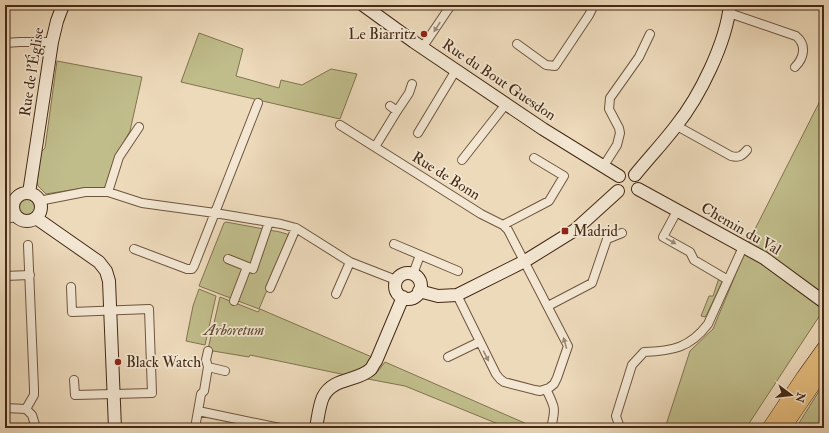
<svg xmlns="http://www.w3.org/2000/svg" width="829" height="433" viewBox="0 0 829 433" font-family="'IM FELL Double Pica',serif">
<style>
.green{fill:#c0bd8b;stroke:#827350}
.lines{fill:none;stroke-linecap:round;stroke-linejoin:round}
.street-casing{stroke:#6f553e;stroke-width:10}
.secondary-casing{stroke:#452915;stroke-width:14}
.highway-casing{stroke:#452915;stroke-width:16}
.street{stroke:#f3e7d3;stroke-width:8}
.secondary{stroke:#f3e7d3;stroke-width:12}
.highway{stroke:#e6bd7e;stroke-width:15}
.oneway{fill:#9c8874}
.poi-dot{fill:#8f2418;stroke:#f3e7d3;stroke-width:1.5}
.labels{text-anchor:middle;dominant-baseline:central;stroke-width:3.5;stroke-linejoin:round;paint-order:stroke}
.poi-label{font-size:15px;fill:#452915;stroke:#f3e7d3;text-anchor:start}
.street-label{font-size:15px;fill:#452915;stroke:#f3e7d3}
.park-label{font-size:15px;font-style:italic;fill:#5e472d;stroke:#f3e7d3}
</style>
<rect width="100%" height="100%" fill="#eddabb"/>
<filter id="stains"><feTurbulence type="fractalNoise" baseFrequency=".005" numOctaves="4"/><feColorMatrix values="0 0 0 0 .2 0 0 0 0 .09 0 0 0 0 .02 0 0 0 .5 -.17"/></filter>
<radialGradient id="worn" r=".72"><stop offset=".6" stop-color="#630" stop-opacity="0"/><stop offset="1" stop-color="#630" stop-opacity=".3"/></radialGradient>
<!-- green -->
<path class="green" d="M199 33 243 49 236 76 279 88 281 80 302 85 331 69 357 74 340 119 181 82Z
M57 61 142 77 130 131 115 157 106 186 103 188H83L46 194 38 186 37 182 41 152 45 148Z
M824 93V309L746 428H665L690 351 713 329 751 237Z
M17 208a10 10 0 1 1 20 0a10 10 0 1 1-20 0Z
M226 222 280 232 290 235 259 309 199 286 224 223Z
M719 278 723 280 707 314 705 317 701 316 709 296H713Z
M199 289 216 296 205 345 186 341 193 306Z
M220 297 258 312 260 309 372 357 364 367 346 375 250 355 249 357 213 351 212 353H211L208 349Z
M385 362 536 428H508L405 386 368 379 378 371Z
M824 383V420L819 428H796Z"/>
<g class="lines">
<defs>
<path id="street" d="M729 13 796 36C807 45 804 58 795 67
M5 43 20 42H52
M517 44 546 65 555 66 589 15 594 5
M422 48 451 5
M397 111 409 93 412 84
M340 125 481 214 503 225 508 230 568 346 557 378 554 384 549 388 540 391 535 390 504 382 500 379 496 374 457 295
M677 126 731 156C739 158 742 156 747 150
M418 133 456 70
M375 147 397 111 390 106
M462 160 506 104
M603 167 617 145 620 133 619 128 609 109 610 98 639 57 650 34
M108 192 119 157 139 127
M40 202 44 200 85 192H108L142 203 215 213 281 224 296 228 350 262 396 280
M677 211 663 237 690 252 694 260 728 280
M5 219 16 217
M503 225 549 201 564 176 534 158
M394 244 458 271
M134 249 187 269H192L194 266 258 103
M228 259 253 269 269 222
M413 274 420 255
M5 276 30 275
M71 287 72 312 149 309 152 393 75 395 74 380
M270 288 296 228
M336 294 350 262
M234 301 247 267
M548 306 592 283 607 239 622 233
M448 357 479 342
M208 367 225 371
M546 389C555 407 556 408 551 428
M5 408 26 409
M26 409 34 395V389L28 245
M26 409 32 415 36 428
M198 411 280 428
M195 428 201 394 204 391 208 367 206 360 208 351
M622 428 619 425 616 416 632 365 644 352C672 351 690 348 708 324L743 247"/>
<path id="secondary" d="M363 5 414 42 543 129 619 176
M635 175C648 159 663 143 676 126 700 96 726 43 730 5
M638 189 764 258 824 302
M29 193 52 42 57 21 63 5
M13 207a14 14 0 1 1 28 0a14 14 0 1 1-28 0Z
M36 218 99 262 106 271 109 281 115 428
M395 286a13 13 0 1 1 26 0a13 13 0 1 1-26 0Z
M419 291 438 296 457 295 525 261 575 230 618 191
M316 428C318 418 319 406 323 397 333 377 357 382 371 369 373 366 374 363 376 361L403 297"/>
<path id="highway" d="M770 428 804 377 824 349
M783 428 824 368"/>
</defs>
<!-- street casing -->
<use href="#street" class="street-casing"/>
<!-- secondary casing -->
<use href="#secondary" class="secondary-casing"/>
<!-- highway casing -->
<use href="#highway" class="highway-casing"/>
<!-- street -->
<use href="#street" class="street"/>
<!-- secondary -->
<use href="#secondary" class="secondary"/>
<!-- highway -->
<use href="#highway" class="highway"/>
</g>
<!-- one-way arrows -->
<defs><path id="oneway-solid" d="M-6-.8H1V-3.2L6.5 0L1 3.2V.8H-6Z"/></defs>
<g class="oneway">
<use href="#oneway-solid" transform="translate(437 27) rotate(123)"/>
<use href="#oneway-solid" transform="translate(671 241) rotate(29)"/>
<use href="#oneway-solid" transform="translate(565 343) rotate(-106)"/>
<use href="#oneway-solid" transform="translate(486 356) rotate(63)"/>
</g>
<!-- markers -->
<g class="poi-dot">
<circle cx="424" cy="34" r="4"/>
<rect x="561" y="227" width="8" height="8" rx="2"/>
<circle cx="118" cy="362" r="4"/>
</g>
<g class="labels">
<!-- poi labels -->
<g class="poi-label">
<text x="416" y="34" text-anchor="end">Le Biarritz</text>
<text x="573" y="231">Madrid</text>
<text x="126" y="362">Black Watch</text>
</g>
<!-- street labels -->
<g class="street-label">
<text transform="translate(32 72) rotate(-81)">Rue de l'Église</text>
<text transform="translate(499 80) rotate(34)">Rue du Bout Guesdon</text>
<text transform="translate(446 176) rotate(32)">Rue de Bonn</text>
<text transform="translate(741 229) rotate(30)">Chemin du Val</text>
</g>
<!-- park labels -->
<g class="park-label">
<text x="234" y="330">Arboretum</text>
</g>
</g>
<!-- margin -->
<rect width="829" height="433" fill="none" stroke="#eddabb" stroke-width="20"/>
<rect x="6" y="6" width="817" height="421" fill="none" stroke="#452915" stroke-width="2"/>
<rect x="10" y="10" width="809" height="413" fill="none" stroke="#452915"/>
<!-- north arrow -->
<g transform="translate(791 395) rotate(105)" stroke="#f3e7d3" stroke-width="3" paint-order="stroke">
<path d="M0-3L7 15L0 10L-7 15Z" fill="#452915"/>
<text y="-6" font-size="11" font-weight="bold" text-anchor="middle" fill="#452915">N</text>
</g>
<rect width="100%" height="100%" filter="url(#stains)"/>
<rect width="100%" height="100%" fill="url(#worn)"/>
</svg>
